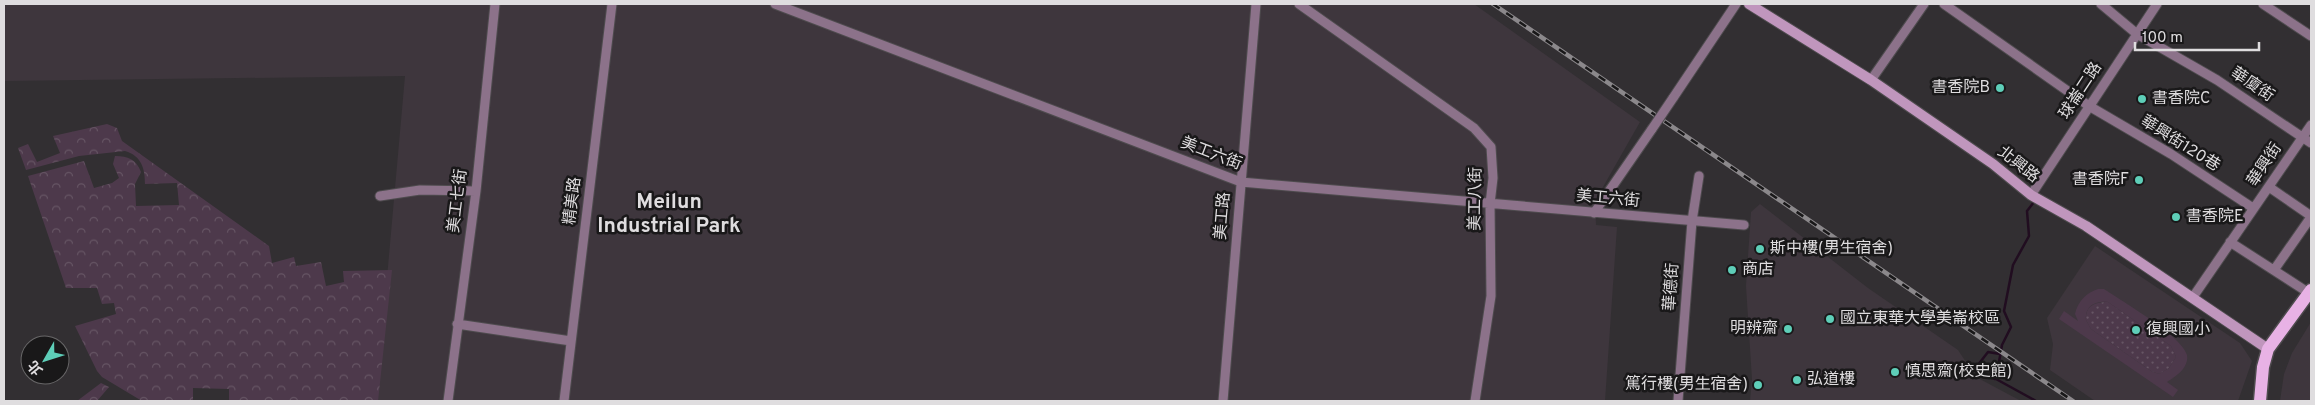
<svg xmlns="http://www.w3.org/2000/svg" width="2315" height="405" viewBox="0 0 2315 405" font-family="Overpass,'Noto Sans TC',sans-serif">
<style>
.built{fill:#3e363d}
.grass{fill:url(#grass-dots)}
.forest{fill:url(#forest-crowns)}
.pitch{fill:#4d394b;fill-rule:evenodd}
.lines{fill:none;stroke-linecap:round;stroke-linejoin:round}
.stream{stroke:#210d20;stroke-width:2.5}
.street-casing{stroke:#4e4b4e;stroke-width:11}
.secondary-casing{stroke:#4e4b4e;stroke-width:12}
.primary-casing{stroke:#4e4b4e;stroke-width:15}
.street{stroke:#8c728a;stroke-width:9}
.secondary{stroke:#c096bd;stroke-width:10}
.primary{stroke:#e8b2e5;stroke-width:12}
.rail-casing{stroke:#8b888b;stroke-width:4.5}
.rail{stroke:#191819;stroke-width:2.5;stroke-dasharray:8;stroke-linecap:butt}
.street-bridge-casing{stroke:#4e4b4e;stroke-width:11;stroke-linecap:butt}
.street-bridge{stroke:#8c728a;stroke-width:9}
.poi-dot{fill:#5eceb8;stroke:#191819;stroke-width:2}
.labels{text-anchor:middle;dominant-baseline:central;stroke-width:5;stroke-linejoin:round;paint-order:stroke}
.street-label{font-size:16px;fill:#dfdddf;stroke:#191819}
.poi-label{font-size:16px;fill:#dfdddf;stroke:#191819;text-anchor:start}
.district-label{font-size:21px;font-weight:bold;fill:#dfdddf;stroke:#191819}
</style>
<defs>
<pattern id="grass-dots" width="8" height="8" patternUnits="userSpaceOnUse" patternTransform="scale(1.25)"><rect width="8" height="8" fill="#4d394b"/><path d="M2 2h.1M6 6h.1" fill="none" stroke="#665564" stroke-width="1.8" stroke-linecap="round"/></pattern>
<pattern id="forest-crowns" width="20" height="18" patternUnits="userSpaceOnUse" patternTransform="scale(1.25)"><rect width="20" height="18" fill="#4d394b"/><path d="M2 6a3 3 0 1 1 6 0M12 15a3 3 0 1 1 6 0" fill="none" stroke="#665564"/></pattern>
</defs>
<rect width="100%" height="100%" fill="#322f32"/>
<!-- built -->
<path class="built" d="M4 4H1474L1640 122 1595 201 1596 225 1617 227 1605 401H376L405 76 4 81Z
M1760 204 1868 288 1958 350 1976 377 2021 401H1750L1752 379 1746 286 1751 212Z
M2095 246 2240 343 2252 361 2238 401H2095L2050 370 2053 344 2047 318Z
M2311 322V401H2280L2284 374 2292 353Z"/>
<!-- grass -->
<path class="grass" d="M2108 302 2171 346 2176 357 2169 368 2159 374 2151 371 2091 329 2086 320C2085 305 2096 302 2108 302Z"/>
<!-- forest -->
<path class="forest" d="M107 124 117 128 122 141 269 246 272 263 294 257 296 266 321 262 326 286 344 282 343 271 392 270 378 401H229V389L193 388V401H142L102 377 97 371 75 326 116 314 114 303 102 304 97 288H66L28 176 84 161 94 188 112 183 119 178 113 164 115 156C128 156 136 159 141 172L135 184 136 206 179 205 177 183 145 184C145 169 142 156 125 151L79 156 26 170 18 148 28 144 37 162 60 153 53 136Z
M101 383 109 387 97 401H77Z"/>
<!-- pitch -->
<path class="pitch" d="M2098 289H2104C2122 301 2183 337 2187 355 2189 368 2176 376 2167 382L2178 390 2173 397 2059 319 2064 311 2078 321 2075 314C2078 301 2086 293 2098 289ZM2108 302 2171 346 2176 357 2169 368 2159 374 2151 371 2091 329 2086 320C2085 305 2096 301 2108 302Z"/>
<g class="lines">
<!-- stream -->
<path class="stream" d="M2034 202 2027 211 2029 236 2013 265 2004 311 2011 327 2002 345 1996 379 2036 401
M1995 379 1974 370 1988 352 2000 354"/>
<defs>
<path id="street" d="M775 4 1241 182 1744 225
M1299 4 1474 128 1491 147 1493 178 1490 204 1491 296 1475 401
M1944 4 2089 106 2171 154 2253 208
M2101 4 2137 34 2217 80 2311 143
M2263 4 2311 36
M1871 80 1924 4
M1673 98 1736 4
M2269 187 2311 216
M2031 195 2157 4
M380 196 420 190 476 191
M1594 213 1652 129
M2230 242 2309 293
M2274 270 2311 217
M2193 297 2311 125
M457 324 571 341
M448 401 476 191 495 4
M564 401 612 4
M1223 401 1256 4
M1678 401 1692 221 1699 176"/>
<path id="secondary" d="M1749 4 1871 80 1993 164 2031 195 2086 226 2268 349"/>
<path id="primary" d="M2260 401 2263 367 2268 349 2311 290"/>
</defs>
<!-- street casing -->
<use href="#street" class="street-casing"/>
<!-- secondary casing -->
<use href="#secondary" class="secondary-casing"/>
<!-- primary casing -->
<use href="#primary" class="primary-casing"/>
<!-- street -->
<use href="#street" class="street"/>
<!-- secondary -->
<use href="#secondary" class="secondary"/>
<!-- primary -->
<use href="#primary" class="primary"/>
<defs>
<path id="rail" d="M1493 4 2073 401"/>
</defs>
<!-- rail casing -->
<use href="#rail" class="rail-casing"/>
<!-- rail -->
<use href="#rail" class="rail"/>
<defs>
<path id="street-bridge" d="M1652 129 1673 98"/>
</defs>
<!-- street-bridge casing -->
<use href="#street-bridge" class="street-bridge-casing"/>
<!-- street-bridge -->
<use href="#street-bridge" class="street-bridge"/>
</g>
<!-- markers -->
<g class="poi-dot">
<circle cx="2000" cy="88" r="5"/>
<circle cx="2142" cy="99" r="5"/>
<circle cx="2139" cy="180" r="5"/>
<circle cx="2176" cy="217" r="5"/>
<circle cx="1760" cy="249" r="5"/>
<circle cx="1732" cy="270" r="5"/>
<circle cx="1830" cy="319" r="5"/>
<circle cx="1788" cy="329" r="5"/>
<circle cx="2136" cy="330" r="5"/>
<circle cx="1895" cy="372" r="5"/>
<circle cx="1797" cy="380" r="5"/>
<circle cx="1758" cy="385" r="5"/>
</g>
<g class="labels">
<!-- street labels -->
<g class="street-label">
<text transform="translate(2252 85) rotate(34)">華廈街</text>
<text transform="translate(2081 91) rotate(-57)">球崙二路</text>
<text transform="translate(2180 144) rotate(32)">華興街120巷</text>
<text transform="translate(1211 154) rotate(21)">美工六街</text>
<text transform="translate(2018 165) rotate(38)">北興路</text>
<text transform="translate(2265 165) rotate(-56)">華興街</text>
<text transform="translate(1476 199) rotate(-89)">美工八街</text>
<text transform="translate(1608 199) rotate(5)">美工六街</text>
<text transform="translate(458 201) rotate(-83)">美工七街</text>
<text transform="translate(573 201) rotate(-83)">精美路</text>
<text transform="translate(1223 216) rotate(-85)">美工路</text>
<text transform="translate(1672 287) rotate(-86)">華德街</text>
</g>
<!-- poi labels -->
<g class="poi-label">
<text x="1990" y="88" text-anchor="end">書香院B</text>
<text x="2152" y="99">書香院C</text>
<text x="2129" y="180" text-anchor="end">書香院F</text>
<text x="2186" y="217">書香院E</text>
<text x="1770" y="249">斯中樓(男生宿舍)</text>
<text x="1742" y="270">商店</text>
<text x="1840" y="319">國立東華大學美崙校區</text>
<text x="1778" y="329" text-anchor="end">明辨齋</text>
<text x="2146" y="330">復興國小</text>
<text x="1905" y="372">慎思齋(校史館)</text>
<text x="1807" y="380">弘道樓</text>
<text x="1748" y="385" text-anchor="end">篤行樓(男生宿舍)</text>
</g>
<!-- district labels -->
<g class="district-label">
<text x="669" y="202">Meilun<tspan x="669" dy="24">Industrial Park</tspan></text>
</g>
</g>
<!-- border -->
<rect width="2315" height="405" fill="none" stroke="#dfdddf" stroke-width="10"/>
<!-- north arrow -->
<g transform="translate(45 360) rotate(231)"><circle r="24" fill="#191819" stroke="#686768"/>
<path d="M0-4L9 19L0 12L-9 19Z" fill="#5eceb8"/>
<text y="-8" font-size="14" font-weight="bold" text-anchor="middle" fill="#dfdddf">北</text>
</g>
<!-- scale -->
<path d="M2135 42v8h124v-8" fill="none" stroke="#dfdddf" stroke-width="2.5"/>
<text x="2142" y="42" font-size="15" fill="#dfdddf" stroke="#191819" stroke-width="4" paint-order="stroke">100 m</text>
</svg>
